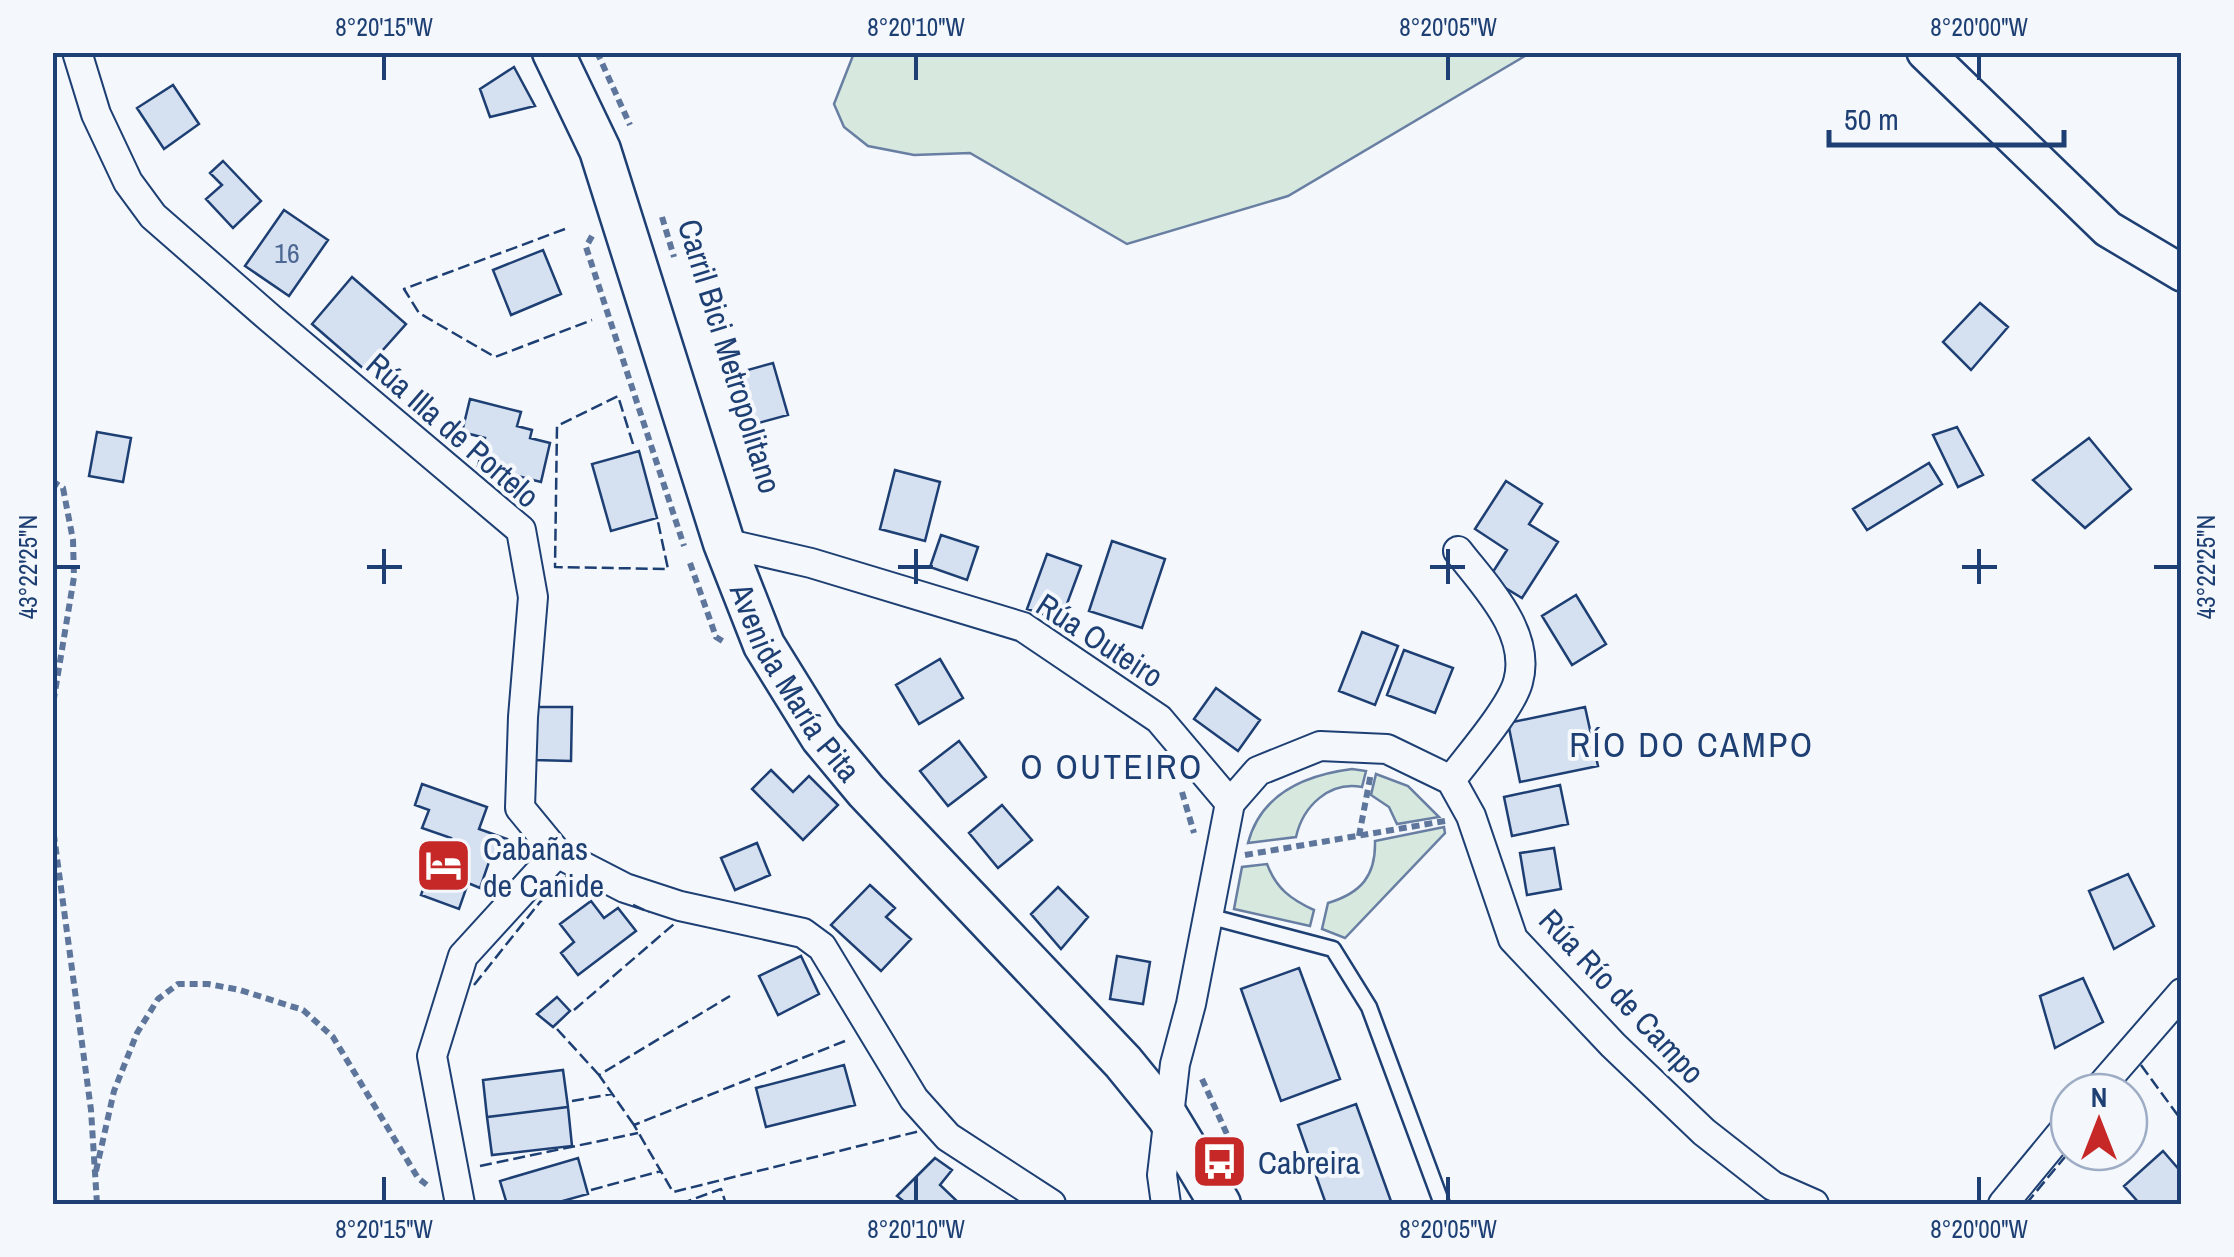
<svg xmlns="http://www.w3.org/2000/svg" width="2234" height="1257" viewBox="0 0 2234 1257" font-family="'Archivo Narrow',sans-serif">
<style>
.green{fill:#d7e8df;stroke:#687fa3;stroke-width:2.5}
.building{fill:#d5e0f0;stroke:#1d3f73;stroke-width:2.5}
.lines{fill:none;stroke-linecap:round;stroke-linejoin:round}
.service-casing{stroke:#1d3f73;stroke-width:19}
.minor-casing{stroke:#1d3f73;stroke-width:32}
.tertiary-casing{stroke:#1d3f73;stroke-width:40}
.secondary-casing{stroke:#1d3f73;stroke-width:45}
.path{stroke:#5e769c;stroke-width:6;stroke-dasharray:8 5;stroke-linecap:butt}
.service{stroke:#f4f7fb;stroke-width:14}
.minor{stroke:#f4f7fb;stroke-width:28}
.tertiary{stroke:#f4f7fb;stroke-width:35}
.secondary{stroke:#f4f7fb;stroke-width:40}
.fence{stroke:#1d3f73;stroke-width:2.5;stroke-dasharray:12 5;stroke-linecap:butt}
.ticks{fill:none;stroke:#1d3f73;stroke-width:4}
.labels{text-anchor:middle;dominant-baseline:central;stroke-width:8;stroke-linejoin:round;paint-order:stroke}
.number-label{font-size:28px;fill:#4b6792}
.street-label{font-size:32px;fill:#1d3f73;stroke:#f4f7fb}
.poi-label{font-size:32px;fill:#1d3f73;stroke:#f4f7fb;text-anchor:start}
.neighbourhood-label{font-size:35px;letter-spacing:2.5px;fill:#1d3f73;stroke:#f4f7fb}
.neatline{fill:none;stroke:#1d3f73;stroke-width:4}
.ticks-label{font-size:25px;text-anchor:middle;fill:#1d3f73}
</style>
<rect width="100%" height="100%" fill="#f4f7fb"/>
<!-- green -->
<path class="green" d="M854 53V52L1530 53 1288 196 1127 244 970 153 914 155 868 146 844 127 834 104Z
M1352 769 1366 771 1362 787C1329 781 1303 806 1296 837L1248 843C1261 793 1305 775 1352 769Z
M1376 774 1408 786 1439 817 1397 824 1389 807 1371 795Z
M1444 827 1445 833 1345 938 1322 929 1328 903C1361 893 1376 876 1375 841Z
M1267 864C1276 888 1290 899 1314 910L1310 926 1234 909 1242 867Z"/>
<!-- building -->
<path class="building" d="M514 67 535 106 490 117 480 89Z
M173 85 199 124 164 149 137 108Z
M223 161 261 201 233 228 206 199 222 185 210 173Z
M284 210 328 240 289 296 245 266Z
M543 250 561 294 511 315 493 270Z
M352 277 406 324 365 370 312 324Z
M1980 303 2008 327 1971 370 1943 342Z
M773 363 788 415 740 428 726 376Z
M470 399 521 412 517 426 532 430 530 438 550 443 541 482 478 466 485 438 462 432Z
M1957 427 1983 475 1958 487 1933 435Z
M97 432 131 438 123 482 89 476Z
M2089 438 2131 489 2085 528 2033 480Z
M639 451 657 518 611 531 592 464Z
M1929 463 1942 484 1867 530 1853 509Z
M895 470 940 482 925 541 880 529Z
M1506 481 1542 504 1529 524 1558 542 1522 598 1489 578 1507 550 1475 529Z
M941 535 978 547 967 580 930 567Z
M1112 541 1165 559 1142 628 1089 611Z
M1047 554 1081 566 1061 620 1027 609Z
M1576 595 1606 644 1572 665 1542 616Z
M1362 632 1398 646 1375 705 1339 691Z
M1404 650 1453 668 1435 713 1387 695Z
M940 659 963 698 919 724 896 685Z
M1216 688 1260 720 1238 751 1194 719Z
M535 707H572L571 761 534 760Z
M1585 707 1598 766 1520 782 1508 723Z
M959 741 986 777 948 806 920 771Z
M771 770 793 792 809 776 838 805 803 840 752 789Z
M422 784 487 807 479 829 507 839 499 859 491 856 480 888 468 883 459 909 421 895 428 875 437 878 451 838 422 828 429 810 415 805Z
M1560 785 1568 824 1512 836 1504 797Z
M1002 805 1032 840 998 868 969 833Z
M757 843 770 875 735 890 721 858Z
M1554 848 1561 889 1527 895 1520 853Z
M2128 874 2154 926 2114 949 2089 891Z
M870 885 895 908 886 917 911 939 881 971 831 925Z
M1058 887 1088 917 1061 949 1031 914Z
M591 901 604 918 618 908 636 931 578 975 561 953 574 942 560 924Z
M801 956 819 994 778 1015 759 976Z
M1117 956 1150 962 1143 1004 1110 999Z
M1299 968 1340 1079 1281 1101 1241 989Z
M2083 978 2103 1022 2055 1048 2040 996Z
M557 997 570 1011 553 1027 537 1014Z
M844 1065 855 1105 766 1127 756 1088Z
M563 1070 568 1107 487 1117 483 1080Z
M1356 1104 1392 1204H1326L1298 1125Z
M568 1107 572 1146 492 1155 487 1117Z
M2163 1151 2182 1173V1204H2140L2124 1186Z
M578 1158 588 1194 552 1204H507L500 1181Z
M935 1158 952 1170 940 1185 960 1204H907L897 1196Z"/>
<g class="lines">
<defs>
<path id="service" d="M1208 916 1333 949 1369 1007 1442 1204"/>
<path id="minor" d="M77 52 96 114 128 182 153 216 271 319 521 530 533 597 523 717 520 808 557 853 625 888 680 906 803 933 822 947 914 1099 948 1137 1051 1204
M724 543 811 563 1023 627 1159 719 1230 803
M1451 780C1469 756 1511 708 1518 682 1532 633 1485 586 1458 551
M2096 1092 2182 993
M460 1204 432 1056 463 956 557 853
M1166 1204 1162 1175 1175 1064 1191 1004 1230 803 1258 771 1320 746 1387 749 1451 780 1471 816 1513 939 1613 1045 1704 1132 1773 1186 1814 1204
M2003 1204 2069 1124"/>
<path id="tertiary" d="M1925 52 2108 229 2182 273"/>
<g id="secondary">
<path id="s1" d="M553 52 600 150 724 543 764 645 821 737 866 791 1123 1062 1167 1116 1220 1204"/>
</g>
</defs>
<!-- service casing -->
<use href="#service" class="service-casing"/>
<!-- minor casing -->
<use href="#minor" class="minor-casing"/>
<!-- tertiary casing -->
<use href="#tertiary" class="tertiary-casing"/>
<!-- secondary casing -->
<use href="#secondary" class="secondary-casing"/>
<!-- path -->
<path class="path" d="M597 52 630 125
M662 217 674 257
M592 236 586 247 684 546
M52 481 63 488 73 540 74 577 52 710
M690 563 716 637 724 642
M1182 792 1194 833
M52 821 91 1110 97 1204
M1359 836 1371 773
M1245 855 1445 821
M1202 1079 1240 1163
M96 1171 114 1091 137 1033 158 999 178 984H208L240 990 303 1010 333 1037 418 1178 427 1185"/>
<!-- service -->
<use href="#service" class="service"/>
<!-- minor -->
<use href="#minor" class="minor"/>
<!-- tertiary -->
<use href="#tertiary" class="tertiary"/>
<!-- secondary -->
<use href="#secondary" class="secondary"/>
<!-- fence -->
<path class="fence" d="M565 229 404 289 419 313 495 357 592 320
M633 444 618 396 557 426 555 567 668 569 658 522
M633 905 649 912
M474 985 540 902 567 876 605 893
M574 1010 674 924
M557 1029 599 1075
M845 1041 634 1125 673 1192 920 1131
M2141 1065 2182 1121
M572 1101 612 1094
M634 1125 599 1075 730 996
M480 1166 638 1133
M591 1190 661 1171
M680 1204 721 1189 726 1204
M2026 1204 2069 1152"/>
</g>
<!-- ticks -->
<path class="ticks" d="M384 55V80M916 55V80M1448 55V80M1979 55V80M384 549V584M916 549V584M1448 549V584M1979 549V584M55 567H80M367 567H402M898 567H933M1430 567H1465M1962 567H1997M2154 567H2179M384 1177V1202M916 1177V1202M1448 1177V1202M1979 1177V1202"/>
<!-- icons -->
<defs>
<symbol id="hotel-square" viewBox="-11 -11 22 22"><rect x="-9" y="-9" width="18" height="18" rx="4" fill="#c62828" stroke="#f4f7fb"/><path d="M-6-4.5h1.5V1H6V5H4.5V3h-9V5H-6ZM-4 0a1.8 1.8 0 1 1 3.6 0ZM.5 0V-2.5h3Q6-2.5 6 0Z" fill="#fff"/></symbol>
<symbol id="bus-square" viewBox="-11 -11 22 22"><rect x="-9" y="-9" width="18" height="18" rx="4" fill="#c62828" stroke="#f4f7fb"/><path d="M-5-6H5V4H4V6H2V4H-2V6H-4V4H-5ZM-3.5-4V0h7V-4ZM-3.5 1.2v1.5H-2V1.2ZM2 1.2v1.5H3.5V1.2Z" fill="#fff"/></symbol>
</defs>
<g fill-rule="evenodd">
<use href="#hotel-square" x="412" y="834" width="63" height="63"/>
<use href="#bus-square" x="1188" y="1130" width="63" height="63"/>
</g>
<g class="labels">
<!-- number labels -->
<g class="number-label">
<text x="287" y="253">16</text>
</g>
<!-- street labels -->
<g class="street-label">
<text transform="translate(730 356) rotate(73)">Carril Bici Metropolitano</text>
<text transform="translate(453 430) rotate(41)">Rúa Illa de Portelo</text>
<text transform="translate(1100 640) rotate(33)">Rúa Outeiro</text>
<text stroke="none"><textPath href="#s1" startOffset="678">Avenida María Pita</textPath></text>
<text transform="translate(1622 996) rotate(47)">Rúa Río de Campo</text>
</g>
<!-- poi labels -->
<g class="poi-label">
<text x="483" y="848">Cabañas<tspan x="483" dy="37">de Canide</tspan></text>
<text x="1258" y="1162">Cabreira</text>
</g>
<!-- neighbourhood labels -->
<g class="neighbourhood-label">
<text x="1692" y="744">RÍO DO CAMPO</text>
<text x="1112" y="766">O OUTEIRO</text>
</g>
</g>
<!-- border -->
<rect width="2234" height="1257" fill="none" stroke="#f4f7fb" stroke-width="110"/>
<!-- north arrow -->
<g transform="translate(2099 1122)"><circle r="48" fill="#f4f7fb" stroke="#9eadc5" stroke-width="2.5"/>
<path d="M0-8L18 38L0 25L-18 38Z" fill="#c62828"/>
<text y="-15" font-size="28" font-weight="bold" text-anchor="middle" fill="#1d3f73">N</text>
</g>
<!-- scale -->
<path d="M1829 130v15h235v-15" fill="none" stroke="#1d3f73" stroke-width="5"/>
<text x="1844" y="130" font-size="30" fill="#1d3f73" stroke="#f4f7fb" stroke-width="8" paint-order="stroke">50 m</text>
<rect x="55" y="55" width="2124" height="1147" class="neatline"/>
<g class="ticks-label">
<text x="384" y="36">8°20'15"W</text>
<text x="916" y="36">8°20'10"W</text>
<text x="1448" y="36">8°20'05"W</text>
<text x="1979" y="36">8°20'00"W</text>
<text transform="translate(28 567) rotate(-90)" y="9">43°22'25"N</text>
<text transform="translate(2206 567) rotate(-90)" y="9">43°22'25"N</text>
<text x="384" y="1238">8°20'15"W</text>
<text x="916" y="1238">8°20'10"W</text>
<text x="1448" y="1238">8°20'05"W</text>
<text x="1979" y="1238">8°20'00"W</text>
</g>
</svg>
